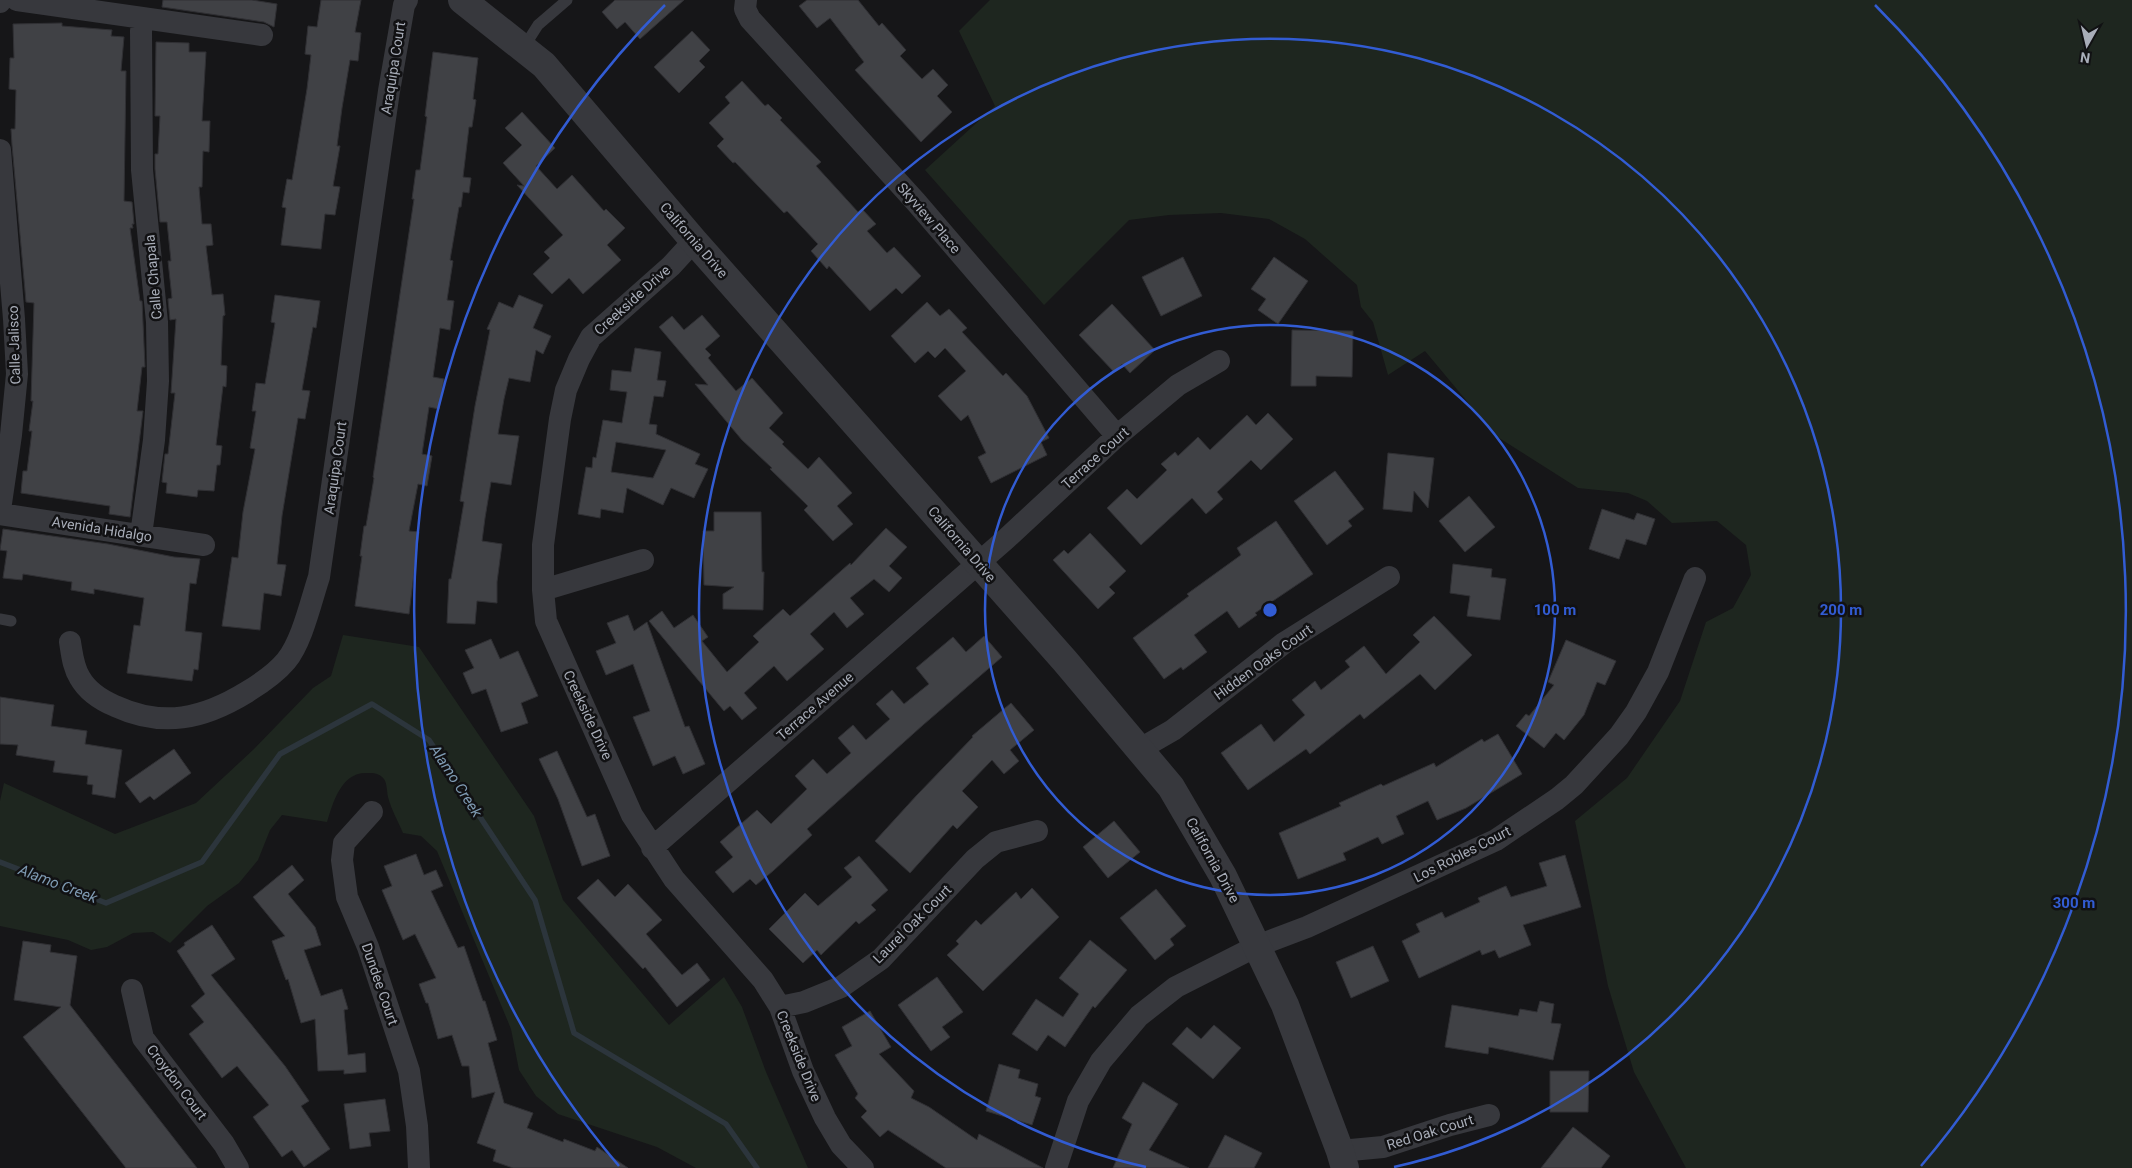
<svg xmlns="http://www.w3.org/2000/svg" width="2132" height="1168" viewBox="0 0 2132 1168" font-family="Roboto,sans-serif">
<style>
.green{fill:#1e261f}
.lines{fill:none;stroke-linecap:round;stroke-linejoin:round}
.stream{stroke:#2c353c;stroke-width:5.5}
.building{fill:#404145;stroke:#303034;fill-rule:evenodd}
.service{stroke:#37383d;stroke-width:11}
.minor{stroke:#37383d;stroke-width:22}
.tertiary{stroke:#37383d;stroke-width:28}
.ring{fill:none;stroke:#325cd3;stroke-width:2.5}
.labels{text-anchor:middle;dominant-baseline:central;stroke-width:5;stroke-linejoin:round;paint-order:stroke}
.street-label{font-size:14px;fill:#a8adb8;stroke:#111113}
.water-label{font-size:15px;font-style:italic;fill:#7f9bb3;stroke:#111113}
.centre{fill:#325cd3;stroke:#111113;stroke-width:2.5}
.ring-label{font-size:15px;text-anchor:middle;font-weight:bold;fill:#325cd3;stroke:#111113;stroke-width:5;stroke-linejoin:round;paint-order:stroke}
</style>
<rect width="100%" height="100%" fill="#161618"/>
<!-- green -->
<path class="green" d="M990 0H2132V1168H1686L1634 1072 1608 986 1575 821 1627 778 1680 701 1706 622 1733 608 1751 575 1746 545 1717 521 1672 523 1647 501 1628 493 1578 488 1496 436 1425 351 1388 375 1373 322 1361 307 1357 285 1305 239 1269 219 1221 213 1169 215 1129 220 1044 305 925 170 995 106 959 31Z
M343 635 419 647 534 816 563 900 669 1025 724 977 742 1007 766 1072 808 1168H696L657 1147 558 1114 536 1096 519 1070 511 1029 437 851 421 836 403 833C398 821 391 809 388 797 387 792 387 783 384 779 379 773 374 773 367 773 341 772 333 803 327 822L282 815 270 830 258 860 239 883 207 906 170 943 153 932 133 933 107 947 91 950 68 940 0 926V801L4 783 115 834 196 803 254 749 313 688 331 676Z"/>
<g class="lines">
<!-- stream -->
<path class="stream" d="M0 862 106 903 202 862 280 754 372 704 429 740 535 900 574 1033 726 1124 757 1168"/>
</g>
<!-- building -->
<path class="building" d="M163 0H252L277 4 274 27 264 22 162 7Z
M321 0H361L355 32 361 33 358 61 350 60 342 108 337 146H340L333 186 340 187 335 215 325 214 321 249 281 245 286 208 282 207 287 179 292 180 307 89 311 55 305 54 308 26 317 27Z
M615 0H684L640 39 625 22 617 29 602 12Z
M807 0H858L879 26 882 23 906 50 900 56 922 79 933 69 948 85 937 96 952 112 921 142 855 70 864 62 830 18 817 28 799 6Z
M62 23V26L112 30 111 36 124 37 121 71H126L124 201 132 202 134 224H132L133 228H130L140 301H142L145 367H142L137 411H143L130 517 109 514 110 506 21 493 23 471H27L32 431H29L33 401H31L34 303 26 302 12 145 11 129H15L16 90 9 89 10 58H14L13 24Z
M692 31 710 50 699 61 705 67 679 93 654 67Z
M156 42 189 43V52H206L202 121H210L209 152 203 151 202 187H199L202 224H211L213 245 206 246 212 295 223 294 225 315 223 316 221 365 227 366 226 387 223 386 216 445 222 446 220 465H217L214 491 198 490 197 497 166 493 167 483 162 482 165 454H168L175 393H171L176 319 170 320 168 299 172 298 168 261H171L167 222H160L155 169V154H158L160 116H155Z
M433 52 478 58 473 99 476 100 472 127H469L463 177 471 178 469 193 463 192 461 207H459L450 260 453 261 447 300 454 301 450 330 440 328 433 377 444 379 439 409 429 407 422 454 432 456 427 486 418 484 409 531 419 532 409 614 355 606 362 556H360L364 526H366L374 478 373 477 414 199H412L416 170H420L427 117 425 116Z
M742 81 765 106 768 104 782 118 780 120 821 162 816 166 858 212 862 209 876 224 867 231 887 253 894 247 921 276 902 294 896 288 870 311 829 266 827 269 811 251 818 244 787 211 784 213 735 162 733 163 717 146 724 139 709 123 730 103 725 97Z
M522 112 555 148 536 166 557 189 572 175 604 211 606 209 625 228 607 245 621 260 583 294 569 278 552 294 533 274 550 258 544 252 563 235 517 185 524 186 503 163 522 145 505 128Z
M1183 257 1202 296 1161 316 1142 277Z
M1274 257 1308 281 1278 324 1258 310 1266 299 1251 289Z
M275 295 320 301 316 328 313 327 302 390 310 391 305 419 298 418 282 516 277 564 286 565 281 596 264 593 260 630 222 626 232 557 238 558 243 512 255 449 250 448 256 411H252L256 383 265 384 275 323 271 322Z
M519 295 543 305 533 328 551 336 543 354 536 350 530 382 509 378 504 399 498 434 519 436 511 485 491 482 485 518 482 541 502 544 497 582V603L477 601 475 624 447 623 449 579H451L464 502 460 501 475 406 490 330 487 329 499 302 513 308Z
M927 302 940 316 949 309 967 328 962 332 1003 376 1006 373 1027 396 1049 438 1041 442 1047 455 991 483 978 457 986 453 968 415 961 421 938 396 966 371 945 348 935 358 928 351 915 363 891 336Z
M1112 304 1155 350 1130 373 1122 364 1114 372 1079 335Z
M702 315 720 336 705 349 711 355 708 358 736 391 752 378 783 413 769 428 784 442 782 444 808 469 819 457 852 493 837 506 853 524 833 541 804 510 808 506 770 469 772 468 742 440 695 384 708 385 659 327 672 316 684 330Z
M1292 330 1353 331 1352 377 1316 376V386H1291Z
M635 348 661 352 657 380 666 381 663 397 654 396 649 424 657 425 656 434 700 454 695 464 708 469 694 498 671 488 663 505 627 488 623 513 601 509 600 518 578 514 586 467 592 468 593 457 596 458 603 420 622 423 627 392 610 390 612 370 631 372ZM616 442 666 450 653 478 611 472Z
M1268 413 1293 439 1261 470 1251 460 1217 492 1223 499 1206 514 1192 498 1141 545 1107 508 1127 489 1137 499 1167 470 1161 464 1175 452 1178 456 1198 437 1210 450 1247 415 1256 425Z
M1388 453 1434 458 1428 508 1414 491 1412 512 1383 509Z
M1335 471 1364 509 1348 521 1352 526 1327 545 1294 501Z
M1469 496 1495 527 1465 552 1439 521Z
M1602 509 1634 520 1637 513 1655 519 1646 545 1626 539 1619 559 1589 549Z
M714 512H761L762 572H764L763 610 723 609V594L734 587 704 585 703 531H714Z
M1276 521 1313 574 1255 613 1257 615 1239 628 1227 611 1194 635 1207 652 1183 670 1181 667 1164 679 1133 638 1189 596 1187 594 1241 555 1237 548Z
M886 528 907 547 889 566 902 578 889 592 874 579 850 598 864 614 847 628 834 612 810 634 824 649 787 681 774 666 744 693 757 708 742 720 730 706 724 711 649 621 662 611 674 628 693 615 708 637 702 641 727 672 759 642 753 636 783 609 790 616 850 563 851 565Z
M3 529 108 544 174 557 200 559 196 584 190 583 185 631 202 633 198 670 194 669 192 681 127 673 134 625 140 626 144 598 94 589V594L71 590 72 582 23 574 22 580 3 578 7 551 0 550Z
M1090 533 1126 571 1109 587 1115 593 1098 609 1053 560 1064 550 1068 554Z
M1453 564 1492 569 1491 577 1506 579 1500 620 1467 616 1470 596 1450 593Z
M628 615 634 631 647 622 685 727 689 726 705 764 683 774 675 756 653 766 633 717 650 711 633 664 606 675 596 651 616 643 607 623Z
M1434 616 1472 655 1435 690 1420 674 1364 719 1360 714 1310 754 1306 749 1248 790 1221 753 1261 724 1274 742 1305 715 1292 700 1315 681 1321 690 1350 667 1345 661 1364 646 1386 674 1420 642 1413 635Z
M984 636 1002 657 923 725 807 829 812 835 773 871 756 885 750 879 733 893 715 872 733 857 720 842 757 810 771 824 807 789 795 776 813 759 827 774 851 753 838 738 853 725 866 740 890 719 876 704 892 690 904 704 929 684 916 668 953 637 966 652Z
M491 639 500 659 518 651 538 696 521 703 528 723 501 732 486 689 472 694 463 673 474 668 465 650Z
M1566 640 1616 661 1605 685 1597 682 1584 715 1564 740 1556 733 1544 748 1516 726 1526 714 1529 716 1554 685 1548 682Z
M0 697 54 705 51 726 87 731 85 744 122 750 115 798 92 794 93 785 87 784 88 776 53 772 55 761 16 755 18 745 0 744Z
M1011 703 1034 730 1010 750 1019 761 1004 774 992 760 962 791 978 807 957 829 953 825 910 873 875 841 917 795 973 737 972 736Z
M1498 734 1522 774 1466 808 1437 820 1428 801 1396 816 1404 834 1382 844 1378 837 1343 853 1346 860 1298 879 1279 833 1341 806 1339 803 1381 784 1383 786 1434 763 1436 767 1482 739 1484 742Z
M174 749 191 773 154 800 150 796 140 803 125 783Z
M557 751 587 817 595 814 610 856 582 866 558 799 539 759Z
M1114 821 1140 852 1108 878 1083 847Z
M416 854 424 875 436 870 443 886 431 891 458 948 464 946 483 1001H485L497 1040 488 1043 504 1103 533 1113 527 1128 563 1142 564 1139 595 1151 597 1147 628 1168H513L493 1161 496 1150 477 1143 495 1092 472 1098 469 1066H462L452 1035 438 1039 428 1003H426L419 984 436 978 415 934 403 940 382 890 392 886 384 866Z
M1565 855 1581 907 1523 925 1531 945 1499 958 1495 950 1482 955 1480 950 1419 978 1402 941 1420 932 1416 924 1442 912 1445 918 1480 902 1478 898 1506 886 1511 897 1547 886 1539 863Z
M859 856 888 890 871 905 876 910 859 924 856 921 821 955 817 950 803 963 769 929 805 893 818 906 852 877 844 868Z
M292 865 304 880 288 894 315 927 321 945 304 950 321 996 342 989 348 1009 344 1010 348 1055 365 1053 366 1072 344 1074V1070L318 1071 315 1019 301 1023 288 979 286 980 272 941 285 936 253 897Z
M598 879 615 897 628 884 662 920 646 934 682 975 697 963 710 980 677 1007 645 967 643 969 577 898Z
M1032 888 1059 917 983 991 947 955 959 944 956 941 976 920 981 925 1016 892 1021 899Z
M1156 889 1186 926 1170 939 1174 945 1155 960 1120 918Z
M212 925 235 959 211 975 285 1066 309 1101 301 1106 330 1149 304 1167 292 1150 282 1157 253 1117 269 1105 237 1066 222 1078 189 1034 204 1022 191 1006 205 994 177 951 185 945 184 943Z
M1090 940 1127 970 1095 1008 1093 1006 1065 1047 1048 1035 1037 1051 1012 1034 1036 999 1063 1017 1079 994 1059 978Z
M23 941 51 945 50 952 77 956 70 1005 197 1168H126L23 1037 61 1007 14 1000Z
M1373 946 1389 981 1351 998 1336 962Z
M937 977 963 1012 942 1027 950 1037 931 1051 898 1005Z
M1540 1001 1554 1004 1551 1023 1561 1024 1553 1060 1489 1047 1488 1054 1445 1047 1452 1005 1518 1016 1520 1009 1537 1012Z
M870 1011 891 1047 879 1054 914 1091 911 1098 929 1107 977 1140 979 1134 1043 1168H946L888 1130 880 1137 861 1117 867 1111 855 1098 858 1094 835 1055 852 1046 842 1027Z
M1214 1025 1241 1048 1213 1079 1172 1044 1187 1027 1201 1039Z
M999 1064 1020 1070 1018 1078 1038 1084 1035 1096 1041 1098 1032 1125 986 1111Z
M1550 1071H1589L1588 1112H1550Z
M1143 1082 1178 1104 1149 1150 1189 1168H1113L1132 1124 1122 1118Z
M385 1099 390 1131 369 1133 371 1146 350 1149 344 1104Z
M1573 1127 1610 1156 1601 1168H1541Z
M1225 1135 1262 1153 1254 1168H1208Z"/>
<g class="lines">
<!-- service -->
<path class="service" d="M524 47 538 25 567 0
M0 619 11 621"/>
<!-- minor -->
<path class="minor" d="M17 0 262 35
M746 0 745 9 750 19 916 202 1117 436
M0 2V0
M0 150 14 319 17 374 11 435 0 510
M694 241 671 266 591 337 579 359 566 390 560 419 543 545V590L546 621 632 815 674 879 763 980 780 1007 803 1071 825 1118 841 1145 863 1168
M0 514 204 545
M141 535 154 440 158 381 157 322 142 170 141 31 143 19
M543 590 643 560
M70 642C72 654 73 667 80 678 88 692 101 700 115 706 163 728 203 719 247 692 260 684 276 673 286 661 302 642 311 601 319 577L389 91 404 5 407 0
M1140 749 1173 730 1284 643 1389 577
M372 812 344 843 342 860 347 897 368 947 409 1071 417 1126 419 1168
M652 848 1006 539 1117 436 1178 385 1219 361
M132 990 143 1038 224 1144 238 1168
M780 1007 804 1002 841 987 881 959 975 859 996 842 1037 831
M1340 1151 1383 1147 1450 1125 1489 1115
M1056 1168 1078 1101 1101 1061 1139 1016 1176 987 1257 946 1307 927 1496 840 1557 799 1574 785 1619 736 1636 712 1658 672 1695 578"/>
<!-- tertiary -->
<path class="tertiary" d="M462 0 544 65 694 241 1065 661 1171 787 1223 876 1285 1005 1340 1151 1345 1168"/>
</g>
<!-- distance rings -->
<g class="ring">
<circle cx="1270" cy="610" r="285"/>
<path d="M1146 1167A571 571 0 1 1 1394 1167"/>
<path d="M619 1166A856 856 0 0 1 665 5M1875 5A856 856 0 0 1 1921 1166"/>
</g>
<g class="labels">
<!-- street labels -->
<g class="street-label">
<text transform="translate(393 68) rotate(-81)">Araquipa Court</text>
<text transform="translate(929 218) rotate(49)">Skyview Place</text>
<text transform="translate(694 240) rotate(49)">California Drive</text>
<text transform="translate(153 277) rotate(-95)">Calle Chapala</text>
<text transform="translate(632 300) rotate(-42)">Creekside Drive</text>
<text transform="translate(14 345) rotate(-92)">Calle Jalisco</text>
<text transform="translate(1095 458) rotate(-42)">Terrace Court</text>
<text transform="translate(335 468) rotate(-82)">Araquipa Court</text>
<text transform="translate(102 529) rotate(9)">Avenida Hidalgo</text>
<text transform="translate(962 544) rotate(49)">California Drive</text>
<text transform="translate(1263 662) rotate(-36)">Hidden Oaks Court</text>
<text transform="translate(815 706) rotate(-41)">Terrace Avenue</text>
<text transform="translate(588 715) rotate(65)">Creekside Drive</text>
<text transform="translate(1462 854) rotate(-27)">Los Robles Court</text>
<text transform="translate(1213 860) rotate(61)">California Drive</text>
<text transform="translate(912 924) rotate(-45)">Laurel Oak Court</text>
<text transform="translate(380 984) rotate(71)">Dundee Court</text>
<text transform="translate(799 1056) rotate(68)">Creekside Drive</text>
<text transform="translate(177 1082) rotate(53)">Croydon Court</text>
<text transform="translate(1430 1132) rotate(-17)">Red Oak Court</text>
</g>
<!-- water labels -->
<g class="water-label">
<text transform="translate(456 781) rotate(57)">Alamo Creek</text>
<text transform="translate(58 884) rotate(21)">Alamo Creek</text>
</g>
</g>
<circle cx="1270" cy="610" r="8" class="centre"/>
<g class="ring-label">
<text x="1555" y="615">100 m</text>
<text x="1841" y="615">200 m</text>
<text x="2074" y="908">300 m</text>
</g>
<!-- north arrow -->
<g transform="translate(2087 45) rotate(188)" stroke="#111113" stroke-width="4" paint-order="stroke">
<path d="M0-4L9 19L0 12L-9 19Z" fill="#a8adb8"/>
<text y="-8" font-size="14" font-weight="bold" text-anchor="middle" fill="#a8adb8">N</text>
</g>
</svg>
